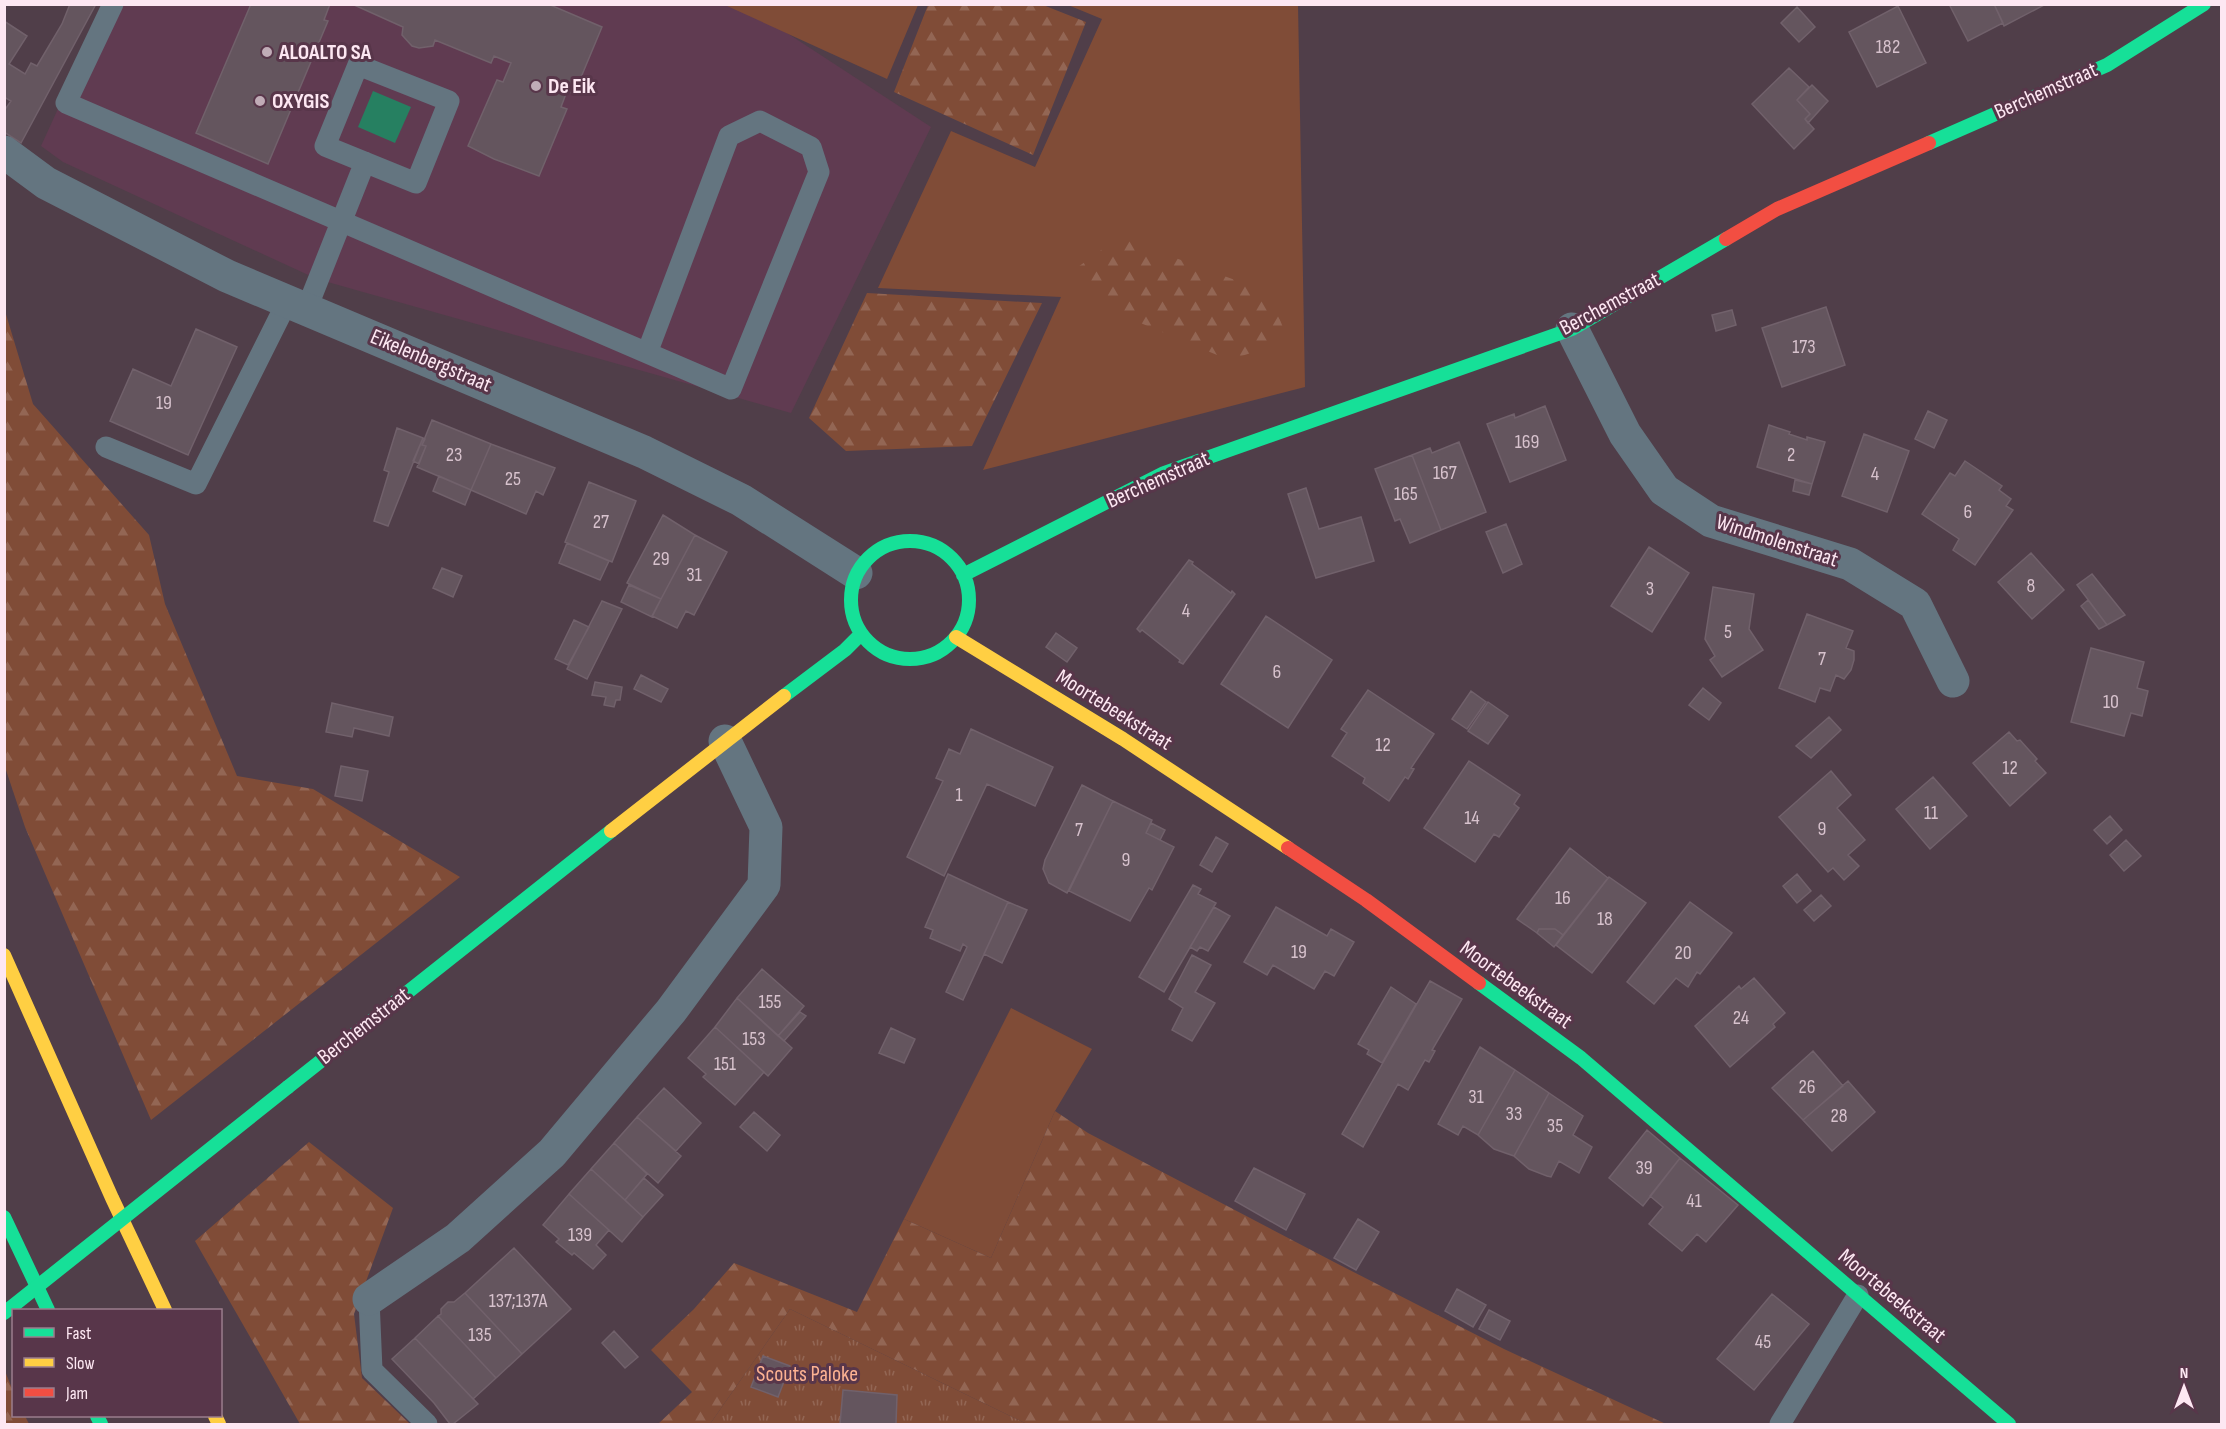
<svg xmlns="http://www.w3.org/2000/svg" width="2226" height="1429" viewBox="0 0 2226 1429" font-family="'Sofia Sans Condensed',sans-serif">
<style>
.built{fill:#603b51}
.green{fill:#804c37}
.forest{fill:url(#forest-firs)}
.park{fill:url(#park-tufts)}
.water{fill:#268061}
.building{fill:#64555e;stroke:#71616b;stroke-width:1.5}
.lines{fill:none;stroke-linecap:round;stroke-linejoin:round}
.lane{stroke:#647580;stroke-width:21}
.street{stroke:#647580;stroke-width:33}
.fast{stroke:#16e098;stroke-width:14}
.slow{stroke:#ffcf43;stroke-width:14}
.jam{stroke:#f24e42;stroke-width:14}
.fast-bridge{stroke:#16e098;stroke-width:14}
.poi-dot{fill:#c0acb7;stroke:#58364a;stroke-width:2}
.labels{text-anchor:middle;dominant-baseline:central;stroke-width:6;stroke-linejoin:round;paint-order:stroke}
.number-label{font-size:20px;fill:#d7c2cd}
.poi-label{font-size:22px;font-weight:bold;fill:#fde7f2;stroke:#58364a;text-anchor:start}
.street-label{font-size:22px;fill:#fde7f2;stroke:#58364a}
.park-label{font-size:22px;fill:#fdb292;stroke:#58364a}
</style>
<defs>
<pattern id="forest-firs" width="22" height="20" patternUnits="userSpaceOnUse" patternTransform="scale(1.5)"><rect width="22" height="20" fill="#804c37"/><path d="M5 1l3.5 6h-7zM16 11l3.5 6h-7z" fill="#936654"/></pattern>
<pattern id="park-tufts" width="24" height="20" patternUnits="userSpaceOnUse" patternTransform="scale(1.5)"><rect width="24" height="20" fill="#804c37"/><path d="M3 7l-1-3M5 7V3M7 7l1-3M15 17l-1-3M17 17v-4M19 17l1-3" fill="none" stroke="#936654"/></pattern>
</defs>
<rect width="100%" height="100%" fill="#503e49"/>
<!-- built -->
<path class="built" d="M106 4 744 5 931 127 791 413 317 279 63 162 41 146Z"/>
<!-- green -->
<path class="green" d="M725 5H918L887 79Z
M1068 5H1298L1305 387 983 470 1061 297 878 288 951 131 1035 167 1102 19Z
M1011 1008 1092 1049 1055 1111 991 1258 904 1219Z"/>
<!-- forest -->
<path class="forest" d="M928 5H1043L1086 22 1033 155 894 92Z
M1119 237 1270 293 1288 341 1229 360 1119 314 1078 267Z
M867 293 1042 303 972 446 846 451 809 418Z
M5 311 33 404 149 535 165 604 237 776 313 789 460 877 151 1120 25 827 5 767Z
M1055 1111 1088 1133 1334 1262 1504 1349 1666 1424H1027L790 1309 710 1424H658L692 1392 651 1350 694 1309 734 1263 857 1312 904 1219 991 1258Z
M309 1142 393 1208 354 1314 362 1378 410 1424H300L195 1241Z
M5 1371 13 1391 14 1416H25L29 1424H5Z"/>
<!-- park -->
<path class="park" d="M790 1309 1027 1424H710Z"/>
<!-- water -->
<path class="water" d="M373 91 411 107 395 143 358 127Z"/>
<!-- building -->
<path class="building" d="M70 4H96L21 143 4 132V111L11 101 4 97V21L27 36 9 64 25 74 31 63 37 66 62 24Z
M251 4H330L324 20 328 21 268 164 196 133Z
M352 4H548L602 27 574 94 567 91 561 107 567 109 539 176 494 159 468 146 497 80 503 82 511 63 494 56 491 63 435 40 433 46 419 48 412 46 402 35 403 27Z
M1949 4H1994L2003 23 1968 41Z
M1994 4H2044V5L2004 26Z
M1898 6 1926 63 1877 87 1849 32Z
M1797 7 1815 27 1799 42 1781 23Z
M1789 68 1809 87 1797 100 1810 114 1805 119 1814 129 1794 149 1752 104Z
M1812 85 1828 101 1808 123 1805 119 1810 114 1797 100Z
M1826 307 1845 365 1782 387 1762 328Z
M1732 310 1736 325 1716 331 1712 315Z
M196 329 237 347 188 455 110 421 133 369 171 386Z
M1545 406 1566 460 1510 482 1487 424 1514 414 1515 418Z
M1928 411 1947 420 1934 448 1915 439Z
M432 420 491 444 471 490 417 467 426 446 422 445Z
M1769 425 1790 432 1789 434 1807 440V437L1825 442 1812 484 1757 467Z
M397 428 423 438 388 526 374 521 389 472 384 470Z
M1864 434 1909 451 1887 512 1842 496Z
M423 438 425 439 422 445 426 446 419 464 413 461Z
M1459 442 1486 512 1441 530 1412 455 1430 448 1432 453Z
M491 444 555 468 543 495 536 491 526 514 471 490Z
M1412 455 1441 530 1410 543 1400 519 1395 521 1375 469Z
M1965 461 2002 486 1999 490 2011 499 2006 506 2013 510 1975 565 1953 550 1959 539 1922 514 1950 473 1955 476Z
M439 476 471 490 465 505 433 491Z
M1795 480 1812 484 1809 495 1793 491Z
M589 482 636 501 612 562 565 542Z
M1306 488 1319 529 1361 517 1374 561 1316 578 1288 494Z
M663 515 695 535 661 599 627 583Z
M1506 524 1522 564 1503 573 1486 532Z
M695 535 727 552 694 615 686 611 677 628 652 616Z
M567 543 609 561 600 580 559 563Z
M1649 547 1689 573 1652 632 1611 606Z
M2031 553 2064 590 2032 619 1998 582Z
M1189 560 1193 562 1192 564 1231 593 1232 591 1235 594 1183 664 1179 662 1180 660 1142 630 1140 632 1137 629Z
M442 568 462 576 453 597 433 588Z
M2092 574 2125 615 2107 625 2077 585Z
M629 585 661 599 652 617 621 602Z
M1713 587 1754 594 1749 629 1763 650 1722 677 1710 660 1715 656 1705 639Z
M2088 600 2107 625 2099 629 2081 606Z
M602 601 622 609 587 679 567 669Z
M1807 614 1853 631 1846 648 1854 651V660L1851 670 1844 679 1836 675 1830 691 1820 688 1815 702 1779 688Z
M1266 616 1332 660 1288 728 1221 684Z
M574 620 589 627 568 665 555 659Z
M1056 633 1077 648 1067 662 1046 647Z
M2091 648 2144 662 2137 688 2148 691 2142 716 2131 713 2124 736 2071 722Z
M641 675 668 689 661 702 634 689Z
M595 682 622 687 620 700H616L614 707 604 705 606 697 592 695Z
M1703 688 1721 703 1709 720 1689 705Z
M1368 690 1434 734 1411 768 1414 769 1408 779 1405 777 1389 801 1363 783 1365 778 1332 756 1347 733 1341 729Z
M1471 691 1486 702 1467 729 1452 719Z
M1488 702 1508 716 1488 744 1468 731Z
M332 703 393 717 389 736 354 728 352 737 326 732Z
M1829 717 1841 730 1811 758 1796 746Z
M971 729 1053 767 1035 806 987 784 944 876 907 857 943 781 936 778 949 749 960 754Z
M2009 732 2017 741 2020 740 2037 759 2035 761 2046 773 2010 806 1973 763Z
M1469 761 1520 795 1514 804 1519 808 1499 837 1494 834 1475 862 1424 828Z
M341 766 368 771 362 801 335 796Z
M1831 771 1851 795 1837 808 1865 840 1848 855 1859 866 1844 880 1833 868 1828 872 1779 817Z
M1933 777 1967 816 1930 849 1896 809Z
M1082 785 1113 801 1067 893 1049 883 1043 869 1045 860Z
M1113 801 1152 820 1146 833 1174 847 1152 890 1149 888 1130 921 1069 891Z
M2110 816 2122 830 2107 844 2094 830Z
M1151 823 1165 830 1160 840 1146 833Z
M1216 837 1228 844 1212 872 1200 865Z
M2126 840 2141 856 2124 871 2110 855Z
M1570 848 1608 878 1563 935 1555 929H1539L1537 933 1517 919Z
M948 874 1008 902 963 1000 946 992 967 947 963 944 960 951 930 938 933 930 925 927Z
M1797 874 1811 891 1797 903 1783 886Z
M1609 877 1646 903 1592 973 1556 945Z
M1193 885 1201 889 1198 894 1216 903 1164 992 1139 977Z
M1821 895 1831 906 1814 921 1804 910Z
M1008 902 1027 910 1002 963 984 954Z
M1690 902 1732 933 1700 974 1697 972 1688 987 1676 978 1654 1004 1627 982Z
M1214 907 1230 916 1208 951 1200 947 1197 951 1190 947Z
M1276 907 1327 936 1331 929 1354 942 1334 976 1325 971 1314 989 1273 965 1267 975 1244 962Z
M1539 929H1555L1563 935 1554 947 1537 933Z
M1192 955 1211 965 1195 992 1215 1003 1192 1041 1172 1030 1183 1008 1169 999Z
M762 969 804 1006 778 1036 737 998Z
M1754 978 1785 1013 1773 1024 1775 1027 1730 1067 1695 1026 1739 986 1741 989Z
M1430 981 1462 999 1432 1050 1435 1051 1429 1062 1425 1060 1408 1090 1398 1084 1363 1147 1342 1134Z
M1391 987 1416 1004 1382 1063 1367 1054 1369 1050 1358 1044Z
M737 998 792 1048 768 1076 715 1027Z
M800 1012 806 1016 784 1041 778 1036Z
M715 1027 764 1072 735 1105 703 1077 706 1074 688 1058Z
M891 1028 915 1039 904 1063 879 1053Z
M1480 1047 1515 1070 1478 1135 1463 1126 1458 1135 1438 1124Z
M1813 1051 1843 1086 1803 1120 1772 1088Z
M1515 1070 1549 1093 1514 1156 1494 1149 1478 1135Z
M1848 1081 1875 1112 1832 1151 1803 1120Z
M664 1088 701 1123 676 1151 637 1117Z
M1549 1093 1583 1116 1573 1135 1592 1147 1579 1173 1559 1161 1551 1177 1547 1176 1529 1169 1514 1156Z
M754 1112 780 1135 767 1151 740 1127Z
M637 1117 681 1156 658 1183 614 1143Z
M1647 1130 1680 1158 1643 1206 1609 1178Z
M614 1143 647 1174 625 1200 591 1169Z
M1680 1158 1738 1205 1706 1242 1697 1234 1682 1251 1649 1224 1663 1207 1650 1196Z
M1254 1168 1305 1194 1286 1230 1235 1201Z
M591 1169 643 1217 622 1242 569 1194Z
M644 1178 663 1195 643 1217 625 1200Z
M569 1194 609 1230 596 1245 606 1255 593 1269 574 1253 572 1255 556 1242 559 1239 543 1225Z
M1358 1219 1379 1232 1356 1270 1334 1258Z
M514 1248 571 1309 522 1354 465 1293Z
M1457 1289 1486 1305 1473 1327 1445 1311Z
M465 1293 522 1354 496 1378 438 1316 441 1314V1309L448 1302H454Z
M1772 1294 1809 1324 1754 1390 1717 1359Z
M1489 1310 1510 1321 1500 1340 1479 1329Z
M438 1316 496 1378 473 1399 415 1338Z
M614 1331 638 1357 625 1368 602 1343Z
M415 1338 478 1404 453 1424H450L434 1403 392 1359Z
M763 1356 790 1366 778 1397 751 1387Z
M843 1390 897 1395 896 1424H840Z"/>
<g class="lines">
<!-- lane -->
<path class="lane" d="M113 4 66 103C288 198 509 294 731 389L819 172 811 147 760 121 729 136 647 353
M358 65 449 101 416 183 325 146Z
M307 308 365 162
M106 447 196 484 287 302
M369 1299 372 1370 427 1424
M1780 1424 1858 1295"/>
<!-- street -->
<path class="street" d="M4 152 46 183 227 276 644 452 741 500 856 573
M1572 329 1625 434 1664 490 1711 521 1850 564 1915 604 1953 681
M369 1299 458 1238 552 1153 671 1011 764 885 766 827 725 741"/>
<!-- fast -->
<path class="fast" d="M1929 143 2107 65 2204 4
M851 600a59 59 0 1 1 118 0a59 59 0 1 1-118 0Z
M963 575 1164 473 1572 329 1726 239
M784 696 845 650 861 634
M1479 983 1581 1058 2009 1424
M288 1087 611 831
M4 1217 48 1310
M97 1416 101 1424"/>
<!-- slow -->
<path class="slow" d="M956 637 1123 739 1288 848
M611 831 784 696
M4 955 112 1198 165 1310
M215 1416 219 1424"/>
<!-- jam -->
<path class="jam" d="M1726 239 1777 209 1929 143
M1288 848 1366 900 1479 983"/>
<!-- fast-bridge -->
<path class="fast-bridge" d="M4 1313 288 1087"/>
</g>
<!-- markers -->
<g class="poi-dot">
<circle cx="267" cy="52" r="6"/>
<circle cx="536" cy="86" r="6"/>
<circle cx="260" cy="101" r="6"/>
</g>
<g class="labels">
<!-- number labels -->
<g class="number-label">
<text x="1888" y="47">182</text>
<text x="1804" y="347">173</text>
<text x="164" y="403">19</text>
<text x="1527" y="442">169</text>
<text x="454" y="455">23</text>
<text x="1791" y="455">2</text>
<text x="1445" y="473">167</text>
<text x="1875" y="474">4</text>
<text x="513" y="479">25</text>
<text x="1406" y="494">165</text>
<text x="1968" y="512">6</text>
<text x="601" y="522">27</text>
<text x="661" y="559">29</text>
<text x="694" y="575">31</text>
<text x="2031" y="586">8</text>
<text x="1650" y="589">3</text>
<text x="1186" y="611">4</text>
<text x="1728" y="632">5</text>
<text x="1822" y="659">7</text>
<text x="1277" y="672">6</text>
<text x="2111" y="702">10</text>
<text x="1383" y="745">12</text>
<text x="2010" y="768">12</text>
<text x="959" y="795">1</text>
<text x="1931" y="813">11</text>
<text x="1472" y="818">14</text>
<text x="1822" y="829">9</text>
<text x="1079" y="830">7</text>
<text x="1126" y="860">9</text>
<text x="1563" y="898">16</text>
<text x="1605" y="919">18</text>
<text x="1299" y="952">19</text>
<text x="1683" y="953">20</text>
<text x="770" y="1002">155</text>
<text x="1741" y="1018">24</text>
<text x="754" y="1039">153</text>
<text x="725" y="1064">151</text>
<text x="1807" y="1087">26</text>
<text x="1476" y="1097">31</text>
<text x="1514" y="1114">33</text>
<text x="1839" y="1116">28</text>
<text x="1555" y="1126">35</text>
<text x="1644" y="1168">39</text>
<text x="1694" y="1201">41</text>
<text x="580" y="1235">139</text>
<text x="518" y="1301">137;137A</text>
<text x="480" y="1335">135</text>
<text x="1763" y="1342">45</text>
</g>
<!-- poi labels -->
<g class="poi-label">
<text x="279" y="52">ALOALTO SA</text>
<text x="548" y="86">De Eik</text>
<text x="272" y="101">OXYGIS</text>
</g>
<!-- street labels -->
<g class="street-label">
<text transform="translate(2046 91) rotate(-24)">Berchemstraat</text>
<text transform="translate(1610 304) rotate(-28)">Berchemstraat</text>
<text transform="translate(431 361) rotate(23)">Eikelenbergstraat</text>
<text transform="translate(1158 480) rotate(-24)">Berchemstraat</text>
<text transform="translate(1777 541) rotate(18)">Windmolenstraat</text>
<text transform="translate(1114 710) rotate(32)">Moortebeekstraat</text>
<text transform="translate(1516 985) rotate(36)">Moortebeekstraat</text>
<text transform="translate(364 1026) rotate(-38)">Berchemstraat</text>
<text transform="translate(1892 1296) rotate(40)">Moortebeekstraat</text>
</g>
<!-- park labels -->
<g class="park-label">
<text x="807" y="1374">Scouts Paloke</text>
</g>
</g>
<!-- border -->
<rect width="2226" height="1429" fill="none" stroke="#fde7f2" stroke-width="12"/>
<!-- legend -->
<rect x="12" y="1309" width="210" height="108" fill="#58364a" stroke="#9a7d8d" stroke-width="1.5"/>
<rect x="24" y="1328" width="30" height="9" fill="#16e098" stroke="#9a7d8d" stroke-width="1.5"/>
<text x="66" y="1339" font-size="18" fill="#fde7f2">Fast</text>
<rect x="24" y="1358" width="30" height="9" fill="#ffcf43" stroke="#9a7d8d" stroke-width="1.5"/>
<text x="66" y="1369" font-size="18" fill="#fde7f2">Slow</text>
<rect x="24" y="1388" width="30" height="9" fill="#f24e42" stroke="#9a7d8d" stroke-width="1.5"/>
<text x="66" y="1399" font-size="18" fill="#fde7f2">Jam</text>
<!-- north arrow -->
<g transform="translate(2184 1387)" stroke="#58364a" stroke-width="4.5" paint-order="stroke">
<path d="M0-4.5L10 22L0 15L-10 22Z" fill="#fde7f2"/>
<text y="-9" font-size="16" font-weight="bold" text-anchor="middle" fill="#fde7f2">N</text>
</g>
</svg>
